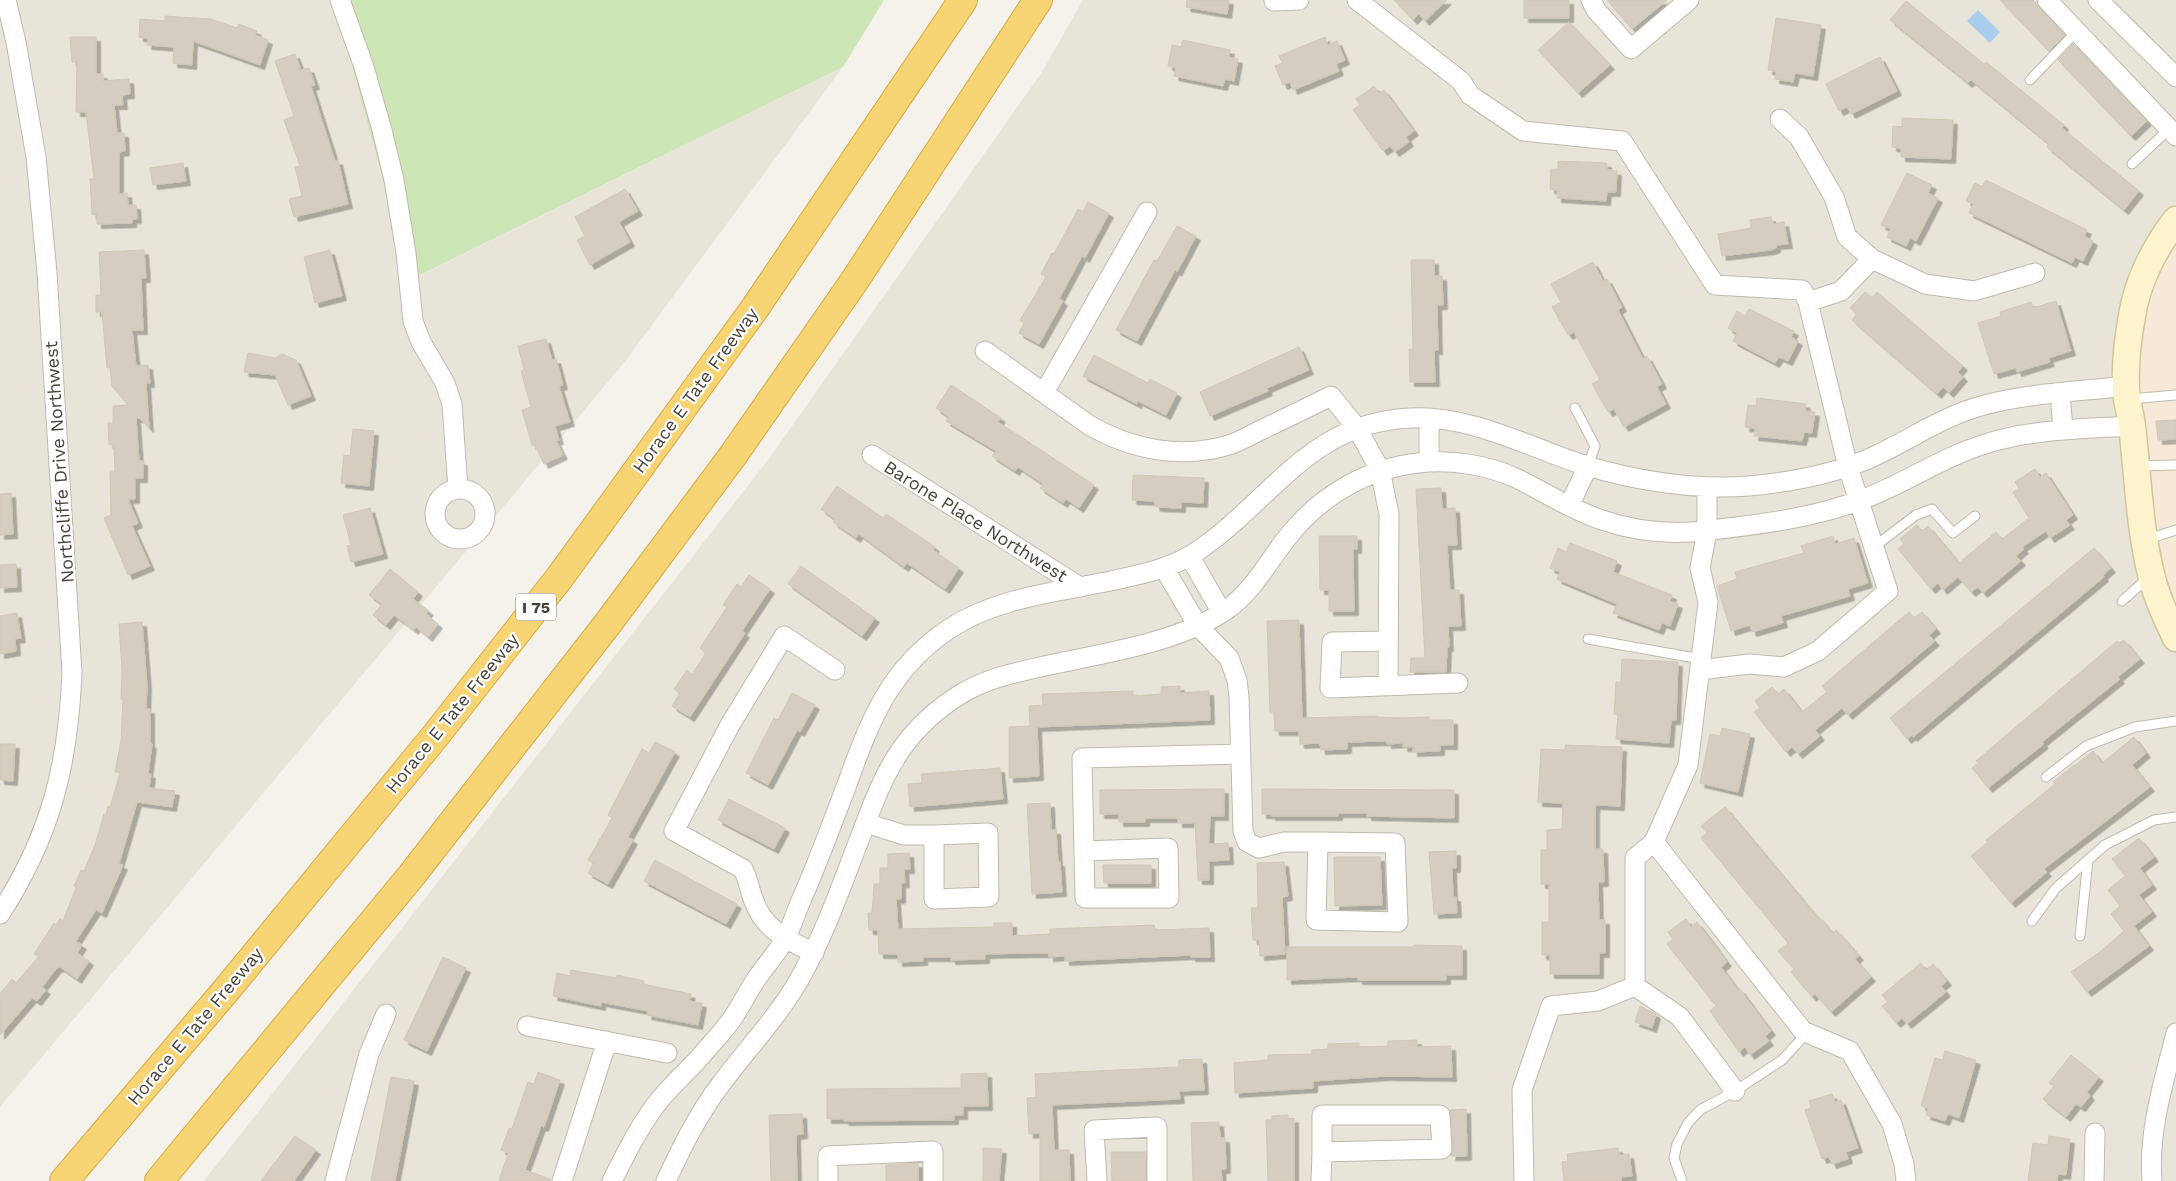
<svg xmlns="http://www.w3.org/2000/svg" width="2176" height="1181" viewBox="0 0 2176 1181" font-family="'Work Sans',sans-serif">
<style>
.residential{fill:#e8e4d9}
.commercial{fill:#f4ead7}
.green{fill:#cde6b6}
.water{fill:#aacded}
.building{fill:#d5cec0;stroke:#d0c7b4;filter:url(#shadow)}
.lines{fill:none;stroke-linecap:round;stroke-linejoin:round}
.lane-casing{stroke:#bfbaad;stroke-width:11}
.street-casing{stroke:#bfbaad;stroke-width:21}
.secondary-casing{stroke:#d1c79c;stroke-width:29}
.highway-casing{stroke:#d5aa43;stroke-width:30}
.lane{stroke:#fff;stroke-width:9}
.street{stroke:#fff;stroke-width:19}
.secondary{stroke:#fcf4cd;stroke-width:26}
.highway{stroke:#f6d473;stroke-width:28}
.labels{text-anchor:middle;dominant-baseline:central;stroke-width:4.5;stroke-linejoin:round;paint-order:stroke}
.shield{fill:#fff;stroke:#7f7b74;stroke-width:1}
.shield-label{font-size:16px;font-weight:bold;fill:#484339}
.street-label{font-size:18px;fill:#484339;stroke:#fff}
</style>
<defs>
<filter id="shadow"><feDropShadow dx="4.5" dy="4.5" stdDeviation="0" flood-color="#0004"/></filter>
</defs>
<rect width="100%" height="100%" fill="#f4f2ea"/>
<!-- residential -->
<path class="residential" d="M0 0H334L411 280 843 67 623 364 0 1107Z
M1083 0H2176V1181H204L768 460 1042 72Z"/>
<!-- commercial -->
<path class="commercial" d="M2176 222V629L2127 434 2149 265Z"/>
<!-- green -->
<path class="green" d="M334 0H884L843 67 410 280Z"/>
<!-- water -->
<path class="water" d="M1978 10 2000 32 1990 43 1967 21Z"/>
<!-- building -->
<path class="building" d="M1187 0H1229L1227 14 1186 7Z
M1394 0H1447L1425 21 1419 14 1413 20Z
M1524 0H1569V18H1524Z
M1607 0H1667L1632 29Z
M2000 0H2033L2065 35 2049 51Z
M1906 1 1984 64 1986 62 2064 125 2062 128 2139 191 2124 210 2047 147 2049 144 1971 80 1968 83 1890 20Z
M165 16 211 19 237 28 239 24 257 31 255 35 268 40 260 65 193 41 192 65 173 63 174 47 147 45 148 38 139 37 140 19 165 21Z
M1776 18 1821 25 1813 76 1795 73 1793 82 1775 79 1776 71 1768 70Z
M1569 22 1610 65 1578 93 1538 50Z
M70 37H96V74H103V81L129 79 130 94 122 95 123 105H114L117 133H124L125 151 119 152V194L127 193 128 205H136L137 219H132V223L97 224V214L92 215 90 179H94L86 112H76L77 62H72Z
M1325 37 1328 45 1337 41 1345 60 1336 64 1339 71 1293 90 1290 82 1283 85 1275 66 1282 63 1279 56Z
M1183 40 1230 50 1229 57 1238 59 1234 81 1225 79 1223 86 1174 76 1176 68 1168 66 1172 45 1181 47Z
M2073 44 2147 121 2131 136 2058 60Z
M295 54 301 70 309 68 315 85 311 86 335 161 338 160 348 204 294 217 289 199 302 196 295 167 300 166 284 120 294 116 275 61Z
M1880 57 1897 91 1851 114 1847 107 1839 111 1826 84Z
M1374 86 1379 93 1384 90 1414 131 1406 137 1409 142 1395 152 1390 146 1383 151 1353 110 1360 105 1356 99Z
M1902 118 1953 120 1951 159 1901 157V148L1892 147 1893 126 1902 127Z
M1558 161 1607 163V170L1617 171 1616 192H1607L1606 201 1557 198V190L1550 189 1551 169H1558Z
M183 163 186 181 153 185 150 168Z
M1907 173 1932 185 1928 193 1938 198 1916 241 1910 238 1906 246 1887 237 1891 229 1881 225Z
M1986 180 2087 230 2084 236 2093 241 2083 261 2075 257 2072 263 1969 213 1973 204 1966 201 1975 183 1982 186Z
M625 189 638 211 619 222 630 242 590 265 577 240 585 236 575 217Z
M1088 202 1109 213 1085 258 1082 256 1059 299 1063 301 1039 344 1019 333 1024 323 1020 320 1046 277 1041 274 1052 253 1054 254 1078 209 1083 212Z
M1771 217 1773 224 1784 222 1788 244 1776 245V248L1771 250 1722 256 1718 234 1751 228 1750 220Z
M1177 226 1196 236 1177 272 1175 270 1137 341 1116 330 1154 260 1157 261Z
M144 250 146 278H141L143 330H132L136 366 148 365 150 383H146L149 428 140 418H136L139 461H143V478H135V499H128L138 523 132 526 150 566 128 575 104 518 111 515 110 472H115L114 444 109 445 108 423H113V406L128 405 112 386 110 367 107 368 102 312H96V295H101L99 252Z
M330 250 342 296 315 303 304 257Z
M1411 260H1434V276H1442L1443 305H1437L1438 350H1434L1435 382H1410L1409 349H1413Z
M1593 262 1603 281 1607 279 1622 307 1618 310 1643 359 1647 356 1662 384 1657 387 1666 404 1624 427 1614 409 1608 412 1592 384 1600 380 1574 332 1568 335 1552 307 1561 302 1551 284Z
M1865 292 1872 298 1877 292 1963 366 1958 372 1963 377 1949 393 1943 387 1937 394 1852 320 1857 314 1850 308Z
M2056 301 2071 351 2048 358 2050 362 2036 366 2017 372 2016 368 1994 374 1978 323 2001 316 2000 312 2031 302 2033 308Z
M1749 309 1794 331 1791 337 1798 341 1788 361 1779 357 1775 363 1733 341 1737 333 1728 328 1737 311 1745 316Z
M546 339 552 360 556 359 563 385 559 386 570 422 555 426 559 440 556 441 563 455 544 464 535 445H532L522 410 531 407 521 371 524 370 518 346Z
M1299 347 1309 370 1267 388 1268 391 1210 416 1200 392Z
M248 353 275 358 282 354 296 360 311 396 288 405 275 375 244 372Z
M1094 355 1148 383 1150 379 1177 393 1166 415 1138 401 1137 404 1083 376Z
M951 385 1001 418 998 422 1094 485 1079 508 1066 499 1063 503 1040 488 1043 484 1018 467 1015 471 992 456 996 451 946 421 949 417 936 408Z
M1757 398 1806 404 1805 411 1815 412 1812 433 1804 432 1802 441 1754 436 1755 428 1745 427 1748 405 1756 406Z
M2176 420V439L2158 440 2156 421Z
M353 429 374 431 369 486 341 483 344 455 350 456Z
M2035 469 2040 477 2046 473 2073 515 2066 520 2070 525 2050 538 2046 531 2022 547 2024 549 2016 556 2021 561 1983 593 1978 587 1971 592 1958 577 1943 590 1938 583 1931 589 1898 549 1904 544 1900 539 1917 525 1922 531 1928 526 1959 563 1996 532 2002 539 2029 518 2013 492 2019 488 2015 482Z
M1133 475 1204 478 1203 503 1181 502V508L1156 507 1154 501 1132 500Z
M837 486 883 518 886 514 935 547 933 550 959 568 945 589 907 563 904 567 859 534 856 538 833 522 835 519 821 509Z
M1441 488 1442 509 1455 508 1457 545H1447L1450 590H1459L1461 626H1448L1449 647H1447L1446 672H1410L1411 658H1425L1416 489Z
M11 493 13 534 0 535V494Z
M370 508 383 554 351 562 347 546 351 545 343 515Z
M1319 536H1357V549H1353L1354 611H1329V590H1320Z
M1833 536 1835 544 1854 538 1868 583 1848 589 1850 596 1781 616 1783 623 1752 632 1750 625 1731 631 1717 586 1737 579 1735 572 1804 553 1801 546Z
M1570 543 1617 561 1613 572 1672 595 1670 601 1678 604 1670 626 1662 623 1659 630 1613 613 1617 604 1557 579 1560 572 1550 568 1558 548 1566 552Z
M2094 548 2111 568 2103 575 2104 577 1913 737 1912 735 1907 739 1890 718Z
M16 564 17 587 0 588V565Z
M801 566 875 618 862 636 788 584Z
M390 569 418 592 413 599 429 611 426 614 438 624 428 637 416 627 414 630 394 615 386 625 373 615 382 604 369 595Z
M749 575 770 589 742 631 745 633 690 717 672 706 680 693 674 689 687 670 692 674 706 653 700 648 727 607 723 605 737 584 741 587Z
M1909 612 1914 618 1922 612 1936 629 1929 635 1935 641 1848 715 1842 708 1815 730 1820 736 1798 754 1792 747 1786 752 1754 712 1760 708 1755 701 1772 687 1778 694 1784 689 1802 712 1827 692 1822 686Z
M17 613 21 638 15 639 16 651 0 654V616Z
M1299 620 1302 718 1377 716V717L1403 718 1429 717V720H1453V745H1440V751L1413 752V747H1403V743L1387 744V741L1347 742V749L1321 750 1320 743 1300 744 1299 731H1275L1274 712H1270L1267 621Z
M142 622 147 686 146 709H150V744H152L148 774H151L149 788 175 791 172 807 137 802 119 864 123 865 102 913 96 910 76 941 82 945 77 953 89 961 77 979 60 967 57 968 42 987 46 990 37 1001 32 998 0 1035V994L12 979 16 983 39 956 34 954 54 923 56 925 60 919 63 921 76 888 74 886 81 870 84 871 95 845 104 814 106 815 108 806 110 807 120 773 115 772 121 740 123 699H121L122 670 119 624Z
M2124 640 2140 659 2118 677 2120 679 2042 742 2044 744 1988 788 1972 768 1978 763 1976 761 2117 641 2119 643Z
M1622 659 1678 662 1676 720H1671L1669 743 1616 739 1618 715 1614 714 1616 682H1621Z
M1180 686V693L1209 691 1210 720 1037 727 1039 776 1009 778V727L1030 726 1029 706 1043 705 1042 694 1133 691V696L1161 694V687Z
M792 693 815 705 800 732 797 730 768 785 746 773 774 718 778 720Z
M1722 728 1750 734 1738 792 1700 783 1710 734 1720 736Z
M2134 737 2146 753 2132 765 2150 787 2044 869 2047 872 2011 903 1971 856 1988 842 1986 840 2055 784 2053 782 2074 765 2075 766 2093 751 2102 763Z
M655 742 675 752 628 837 633 840 608 884 588 873 594 863 588 860 612 818 608 815 642 749 649 753Z
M0 744H15L13 781 0 780Z
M1565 745 1622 747 1620 806 1596 805 1595 809V849H1603L1604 882H1598L1599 920H1605V953H1599V974H1550V955H1542V922H1549V884H1541V850H1547V830L1562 829 1563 803 1538 802 1541 749 1565 750Z
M1000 768 1003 799 910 807 908 784 922 783 921 774Z
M1224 789V816H1210L1209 844 1228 843 1229 860 1209 861V880H1198L1195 823H1178V818H1145V822H1119V814H1100V790Z
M1262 789 1454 790V818L1367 816V813H1338V816H1271V814H1262Z
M729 799 785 828 774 849 718 820Z
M1050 803 1051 830H1056L1058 862H1060L1062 892 1032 894 1027 804Z
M1725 807 1817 917 1818 916 1833 933 1836 930 1846 941 1859 956 1855 959 1871 977 1831 1012 1815 994 1812 997 1791 972 1794 969 1778 951 1788 943 1701 838 1707 833 1701 826Z
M2139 838 2154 857 2140 868 2152 885 2139 895 2152 912 2134 926 2149 946 2087 992 2071 972 2101 951 2124 931 2111 914 2120 906 2108 890 2125 876 2112 859Z
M1456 851V868H1452L1453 897H1456L1457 913 1434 914 1429 852Z
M909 853 910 869H904L905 883H901V899H896L898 929 994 927V923H1012V936L1050 934V929L1154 925 1155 930 1209 928 1210 957H1191V955L1065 961V956L1049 957V953H1031L985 954V959L951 960V957H923V961L898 962V954H879L878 930H869L868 913H872L874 884H880V868H888V854Z
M1334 857H1380L1382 905 1335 906Z
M655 860 737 904 726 924 644 881Z
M1284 862 1288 896 1282 897 1285 954 1260 956 1259 940H1253L1251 908H1258L1257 863Z
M1103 865H1151V883H1104Z
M1686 919 1691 927 1697 922 1727 962 1721 967 1738 990 1740 989 1771 1031 1765 1036 1769 1041 1750 1055 1745 1047 1739 1052 1710 1011 1716 1006 1667 944 1673 939 1668 932Z
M1414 945 1462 946V975H1446V980H1358V977L1287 980V947H1414Z
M443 957 466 968 427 1051 404 1040Z
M1921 963 1926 970 1933 964 1947 981 1941 986 1946 992 1907 1024 1902 1018 1896 1023 1882 1006 1888 1002 1882 995Z
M571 970 616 978 617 975 644 981 643 984 691 994 689 1001 702 1003 698 1025 647 1015 648 1011 601 1002V1006L553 996 557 973 570 976Z
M1640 1006 1656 1014 1652 1028 1635 1022Z
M1417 1040V1047L1451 1046 1452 1077 1386 1076 1313 1081V1088L1235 1093 1234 1063 1268 1060V1055L1312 1054V1050L1328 1049V1044L1359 1043V1047L1388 1046V1041Z
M1945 1051 1976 1060 1959 1118 1948 1114 1945 1121 1926 1115 1928 1108 1921 1106 1935 1058 1943 1060Z
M2071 1055 2099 1077 2087 1092 2090 1096 2081 1107 2076 1104 2066 1117 2043 1099 2054 1086 2049 1083Z
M1202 1059 1204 1090 1179 1091 1180 1099 1052 1105 1054 1150H1069L1070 1181H1040V1133L1029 1134 1027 1098 1036 1097 1035 1074 1179 1067V1060Z
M538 1072 560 1080 544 1127 541 1126 525 1170 550 1179V1181H499L508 1153 501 1150 509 1128 512 1129 528 1082 534 1084Z
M987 1073 988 1106H963V1115H954V1120L844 1121 845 1119H827V1089L961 1088V1074Z
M391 1077 414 1081 395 1181H371Z
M1832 1094 1835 1102 1841 1100 1858 1148 1846 1152 1848 1159 1832 1164 1829 1157 1822 1159 1805 1110 1811 1108 1809 1101Z
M1466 1109 1467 1156H1451L1453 1148 1450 1110Z
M802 1114 803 1134 796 1135 797 1181H771L769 1115Z
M1288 1115V1119L1294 1118V1181H1268L1266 1120H1272V1116Z
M1219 1122 1220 1138H1225L1226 1169H1221L1222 1181H1193L1191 1123Z
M295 1136 316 1150 294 1181H261Z
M2049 1136 2070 1139 2066 1175 2058 1174 2057 1181H2028L2033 1143 2048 1145Z
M983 1148 1002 1149 999 1181H983Z
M1618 1148 1619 1155 1629 1154 1632 1176 1621 1177V1181H1564L1562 1162 1568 1161 1567 1154Z
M1111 1152H1146V1181H1112Z
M918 1163V1181H886V1165Z"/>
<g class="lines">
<defs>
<path id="lane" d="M2030 80 2077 31
M2132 164 2169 129
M2129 399 2176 395
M1575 408 1595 446 1588 466
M2138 466 2176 465
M2148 539 2176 530
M1875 546 1916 515 1932 509 1953 533 1975 516
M2122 601 2149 577
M1588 639 1701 659
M2046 777 2086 746 2135 727 2176 721
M2032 921 2056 888 2105 845 2154 820 2176 817
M2080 936 2088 860
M1682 1181 1674 1158 1677 1144 1688 1123 1700 1110 1735 1091 1782 1060 1807 1033"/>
<path id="street" d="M340 0 364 67 382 130 394 180 406 253 413 321 421 342 445 383 452 404 458 489
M1357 0 1461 81 1470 95 1523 131 1622 141 1715 285 1802 290 1808 302 1848 467 1888 591 1818 651 1784 667 1749 664 1700 670
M1591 0 1596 10 1631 49 1689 0
M2047 0 2176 136
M2098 0 2176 77
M1274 1 1299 0
M1780 119 1799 137 1834 197 1847 237 1872 259 1925 284 1974 291 2035 273
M1808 302 1841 291 1872 259
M985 351 1089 425C1132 450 1183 460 1232 444 1242 440 1253 434 1263 429 1286 418 1309 407 1331 396L1357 428 1380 470 1389 514 1388 686
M1044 393 1147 212
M2060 393 2063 430
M1429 418V462
M872 455 1080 587
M435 514a25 25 0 1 1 50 0a25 25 0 1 1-50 0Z
M1569 506 1588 466
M1190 557 1222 613
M1164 568 1198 626 1229 658 1237 680 1239 697 1243 831 1247 842 1259 848 1284 842H1318
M1388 641 1332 642 1330 688 1458 683
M866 823 904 835H934
M988 833 989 897 934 899V835Z
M1318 842 1395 843 1398 922 1316 920Z
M1654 842 1803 1031 1850 1051 1892 1124 1904 1164 1906 1181
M1168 848 1169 898H1085L1084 851Z
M1084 851 1082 758 1241 754
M0 914C51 835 68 766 72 673L47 273 36 157 16 42 6 0
M814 953C788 940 764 930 754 901 749 890 749 880 743 869L674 831 730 725 784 636 835 670
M1635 986 1680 1017 1735 1091
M527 1026 667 1053
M1322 1115H1440L1442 1149 1322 1152Z
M335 1181 369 1054 386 1014
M562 1181 607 1041
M612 1181C625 1155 638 1129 655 1106 668 1088 686 1073 701 1056 711 1044 723 1032 732 1019 741 1006 748 991 757 978 766 965 777 953 785 939 791 928 795 915 800 903 817 865 831 826 846 787 870 721 888 670 949 629 997 597 1059 592 1115 580 1143 574 1172 568 1196 552 1272 501 1309 422 1411 418 1472 415 1530 448 1587 466 1638 481 1695 490 1749 486 1793 482 1838 474 1879 454 1910 439 1940 419 1974 408 2023 393 2076 392 2127 386
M666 1181C682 1147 698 1114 721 1084 747 1049 777 1018 799 980 825 934 842 884 861 835 872 806 883 776 900 751 916 728 938 708 961 694 985 679 1013 673 1040 667 1098 654 1177 644 1226 610 1255 590 1269 559 1291 533 1323 494 1369 468 1418 463 1452 459 1488 465 1518 479 1546 493 1572 510 1602 520 1637 532 1675 535 1712 530 1764 524 1818 517 1866 498 1907 482 1943 457 1985 444 2032 429 2083 429 2132 426
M828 1181V1156L933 1151V1181
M1097 1181 1094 1130 1157 1127V1181
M1321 1181 1322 1152
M1524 1181 1522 1090 1551 1006 1598 1001 1635 986V858L1654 842 1688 765 1708 602 1700 568 1707 531V487
M2094 1181 2095 1133
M2152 1181C2148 1130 2164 1082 2176 1033"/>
<path id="secondary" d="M2176 220C2155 247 2137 282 2132 316 2127 343 2124 373 2127 400 2129 409 2131 417 2132 426 2138 476 2139 525 2151 574 2156 596 2166 617 2176 638"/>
<path id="highway" d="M64 1181 228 988 436 735 560 577 755 308 963 0
M159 1181 411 876 609 622 734 454 855 280 1038 0"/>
</defs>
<!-- lane casing -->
<use href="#lane" class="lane-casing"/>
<!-- street casing -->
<use href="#street" class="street-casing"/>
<!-- secondary casing -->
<use href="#secondary" class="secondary-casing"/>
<!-- highway casing -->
<use href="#highway" class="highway-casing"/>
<!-- lane -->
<use href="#lane" class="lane"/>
<!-- street -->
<use href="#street" class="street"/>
<!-- secondary -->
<use href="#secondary" class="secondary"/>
<!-- highway -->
<use href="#highway" class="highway"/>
</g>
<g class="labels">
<!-- shield labels -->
<rect class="shield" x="516" y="593.5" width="40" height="27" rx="4"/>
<g class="shield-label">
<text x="536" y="607">I 75</text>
</g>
<!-- street labels -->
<g class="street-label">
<text transform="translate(695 390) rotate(-54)">Horace E Tate Freeway</text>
<text transform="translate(59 462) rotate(-94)">Northcliffe Drive Northwest</text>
<text transform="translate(976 521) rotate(32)">Barone Place Northwest</text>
<text transform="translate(452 713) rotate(-51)">Horace E Tate Freeway</text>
<text transform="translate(195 1026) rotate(-50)">Horace E Tate Freeway</text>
</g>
</g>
</svg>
